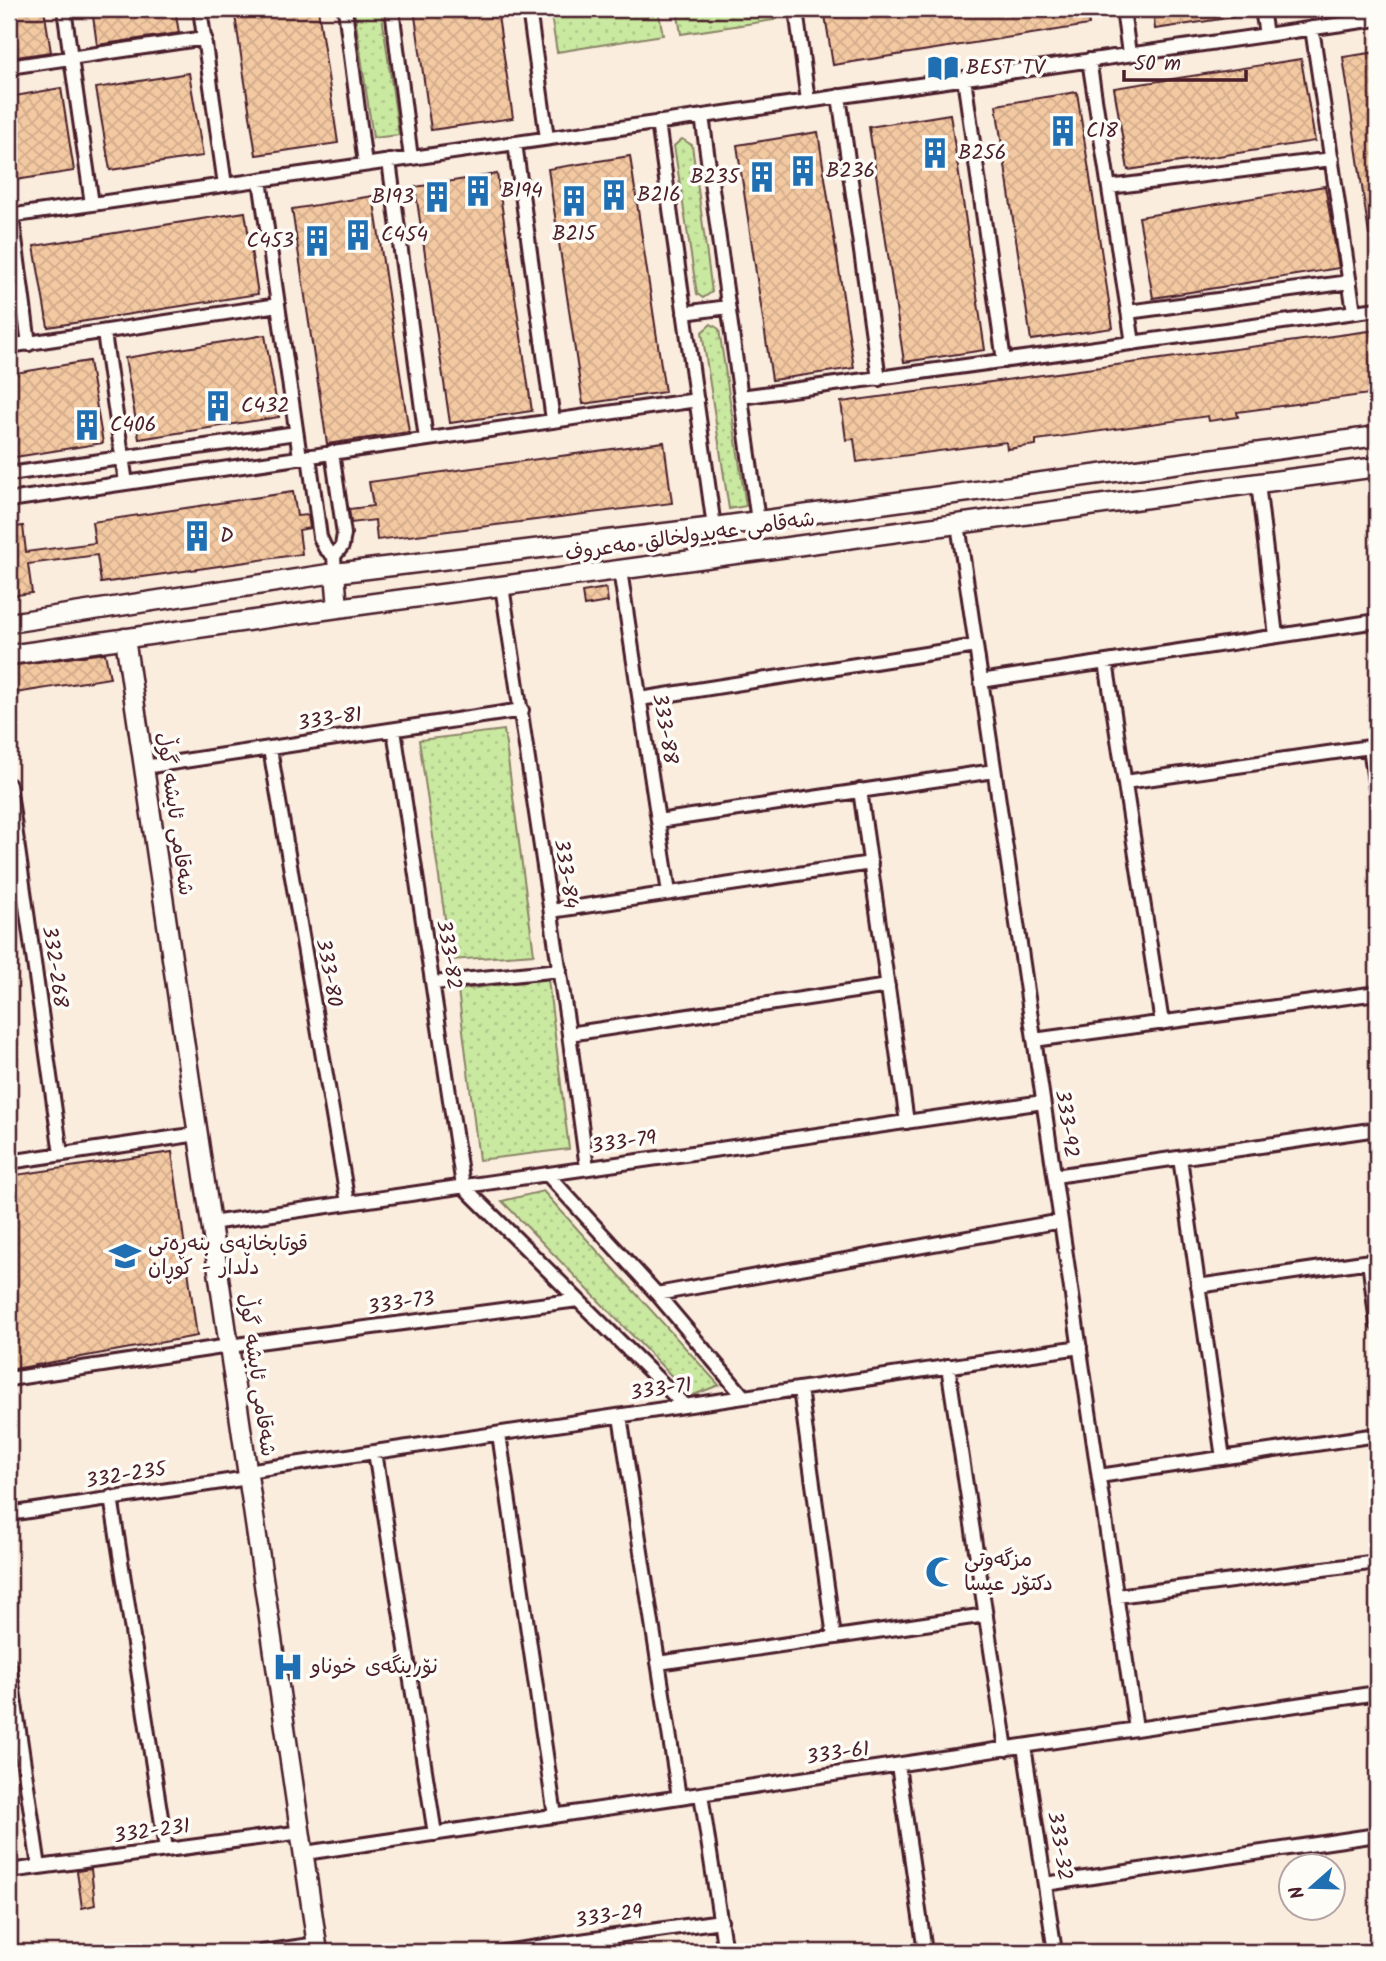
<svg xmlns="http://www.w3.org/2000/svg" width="1386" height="1961" viewBox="0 0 1386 1961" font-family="Kalam,'Playpen Sans Arabic',sans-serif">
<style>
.grass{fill:url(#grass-dots);stroke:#8a8466;stroke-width:2}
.building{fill:url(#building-cross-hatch);stroke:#4a1f2b;stroke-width:2}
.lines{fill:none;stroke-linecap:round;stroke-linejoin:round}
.street-casing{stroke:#4a1f2b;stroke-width:18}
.secondary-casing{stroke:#4a1f2b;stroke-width:23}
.street{stroke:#fdfcf7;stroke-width:12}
.secondary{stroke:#fdfcf7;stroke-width:18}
.labels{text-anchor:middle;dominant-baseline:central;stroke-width:7;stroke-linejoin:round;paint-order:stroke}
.poi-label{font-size:21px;fill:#4a1f2b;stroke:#fdfcf7;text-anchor:start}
.street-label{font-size:21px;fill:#4a1f2b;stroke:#fdfcf7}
</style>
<defs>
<pattern id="grass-dots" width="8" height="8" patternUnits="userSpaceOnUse" patternTransform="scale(1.75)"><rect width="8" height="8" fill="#c9e8a0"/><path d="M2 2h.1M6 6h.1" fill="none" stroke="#aec78a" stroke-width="1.8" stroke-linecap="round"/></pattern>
<pattern id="building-cross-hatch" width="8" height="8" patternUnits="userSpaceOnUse" patternTransform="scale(1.75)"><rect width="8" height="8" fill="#f3c9a2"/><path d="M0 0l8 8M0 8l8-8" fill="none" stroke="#d2ac8c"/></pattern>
</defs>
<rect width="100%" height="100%" fill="#faedde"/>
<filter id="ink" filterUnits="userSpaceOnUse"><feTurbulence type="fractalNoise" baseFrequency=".0143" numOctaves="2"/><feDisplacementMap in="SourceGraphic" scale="14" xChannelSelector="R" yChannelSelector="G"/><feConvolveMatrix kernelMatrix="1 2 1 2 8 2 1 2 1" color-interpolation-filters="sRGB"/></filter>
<g filter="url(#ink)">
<!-- grass -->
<path class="grass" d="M354 9H381L399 135 373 138Z
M550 9H564L565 14 597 9H658L663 35 557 52Z
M677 9H773L774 20 681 34Z
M682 139 692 145 712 292 703 298 697 294 674 146Z
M711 324 719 329 746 506 729 509 702 332Z
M504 730 534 954 451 960 419 740Z
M548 979 569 1149 479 1160 458 990Z
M543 1191 719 1385 691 1396 502 1201Z"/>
<!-- building -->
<path class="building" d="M9 9H44L51 52 9 58Z
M92 9H175L179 33 97 45Z
M234 9H318L338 143 256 155Z
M414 9H497L513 118 431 130Z
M824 9H1087L1089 25 833 65Z
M1153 9H1240L1241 16 1155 29Z
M1377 52V234L1369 235 1343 57Z
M1301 59 1315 141 1128 170 1114 88Z
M189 73 203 156 110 170 96 88Z
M61 88 74 171 9 181V97Z
M1077 92 1113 328 1031 340 996 105Z
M950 114 985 350 904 362 869 127Z
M818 132 854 368 772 380 737 145Z
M630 156 665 392 583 404 548 169Z
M497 174 532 411 450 423 415 187Z
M1325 186 1339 268 1153 298 1139 217Z
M373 196 409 432 327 444 292 209Z
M245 212 258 294 48 327 34 246Z
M1377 330V393L1237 412 1238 417 1209 421 1208 416 1036 440V445L1007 449 1006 442 857 462 854 439 846 440 841 402Z
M265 335 279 417 139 439 125 358Z
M89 361 103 443 9 458V374Z
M664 442 672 503 377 540 375 520 351 523 349 509 373 506 369 482Z
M293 492 297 516 308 515 310 528 299 530 302 554 101 583 97 555 28 564 32 593 9 596V528L23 526 26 552 95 543 92 522Z
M606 588 608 602 584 606 582 592Z
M105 653 110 678 9 694V666Z
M172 1152 197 1336 9 1370V1176Z
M91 1869 95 1905 82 1908 77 1871Z"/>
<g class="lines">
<defs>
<path id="street" d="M64 9 92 204
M200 9 225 185
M345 9 365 164
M392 9 411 158
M529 9 547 138
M796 9 808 101
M1123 9 1129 54
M1262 9 1266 35
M1312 28 1354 312
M1089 60 1133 343
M9 67 205 38
M964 78 1004 361
M839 96 879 379
M702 116 758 521
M658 122 714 527
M515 143 553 420
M389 161 426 439
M260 180 300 457
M1109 187 1332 159
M9 216 1377 19
M12 216 29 344
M1128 312 1350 282
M684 313 728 307
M104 333 126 483
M9 346 278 305
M741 397 1377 309
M332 452 344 534 342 546 334 556 335 573
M309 456 320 537 325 548 334 556
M9 474 296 433
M1258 483 1276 636
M9 500 697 400
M958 524 1136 1729
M620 570 669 893
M502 586 569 1034 587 1168
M1106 662 1162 1023
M981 681 1377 621
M640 699 976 646
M394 730 463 1186 685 1406
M1370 747 1377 796
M270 749 348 1203
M144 767 522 710
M1125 782 1377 746
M9 785 61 1154
M860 790 907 1122
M658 821 994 771
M551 911 871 863
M433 983 560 970
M569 1034 888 986
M1034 1040 1377 993
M1180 1158 1223 1458
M9 1162 198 1134
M547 1174 657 1294 744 1397
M1055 1176 1377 1129
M211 1223 1043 1102
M1369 1261 1377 1324
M1198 1286 1377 1260
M657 1294 1061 1221
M948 1366 1006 1749
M9 1379 229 1346 578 1300
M800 1389 834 1637
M620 1416 679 1797
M499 1434 555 1816
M375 1452 435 1834
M247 1471 1080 1347
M1099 1476 1377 1435
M111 1497 166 1849
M9 1514 248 1478
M1117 1596 1377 1562
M9 1663 39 1867
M658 1663 986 1615
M1024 1746 1055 1952
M898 1765 925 1952
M701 1794 725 1952
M305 1853 1377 1693
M9 1871 302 1832
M1045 1884 1377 1835
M263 1952 317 1944
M503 1952 721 1921"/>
<path id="secondary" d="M335 573 338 608
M9 623 335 573 714 527 1377 436
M125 638 318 1952
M9 655 338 608 1377 467"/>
</defs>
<!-- street casing -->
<use href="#street" class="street-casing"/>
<!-- secondary casing -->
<use href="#secondary" class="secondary-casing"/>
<!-- street -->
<use href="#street" class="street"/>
<!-- secondary -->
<use href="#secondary" class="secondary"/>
</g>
</g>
<!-- icons -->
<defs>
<symbol id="library-bare" viewBox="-9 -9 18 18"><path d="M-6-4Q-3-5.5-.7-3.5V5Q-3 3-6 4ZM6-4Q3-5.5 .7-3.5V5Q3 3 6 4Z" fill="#1f6fb2" stroke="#fdfcf7" stroke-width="2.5" paint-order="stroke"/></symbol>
<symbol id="building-bare" viewBox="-9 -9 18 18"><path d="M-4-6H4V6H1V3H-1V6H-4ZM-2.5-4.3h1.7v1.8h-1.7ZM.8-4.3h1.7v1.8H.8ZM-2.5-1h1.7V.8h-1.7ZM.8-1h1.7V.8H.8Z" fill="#1f6fb2" stroke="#fdfcf7" stroke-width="2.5" paint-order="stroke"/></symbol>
<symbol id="school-bare" viewBox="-9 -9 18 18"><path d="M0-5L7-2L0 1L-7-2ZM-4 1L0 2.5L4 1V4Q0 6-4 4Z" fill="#1f6fb2" stroke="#fdfcf7" stroke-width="2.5" paint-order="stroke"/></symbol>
<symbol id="mosque-bare" viewBox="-9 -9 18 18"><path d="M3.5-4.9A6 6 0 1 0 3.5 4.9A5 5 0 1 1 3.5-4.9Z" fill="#1f6fb2" stroke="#fdfcf7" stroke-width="2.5" paint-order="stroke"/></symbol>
<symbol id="hospital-bare" viewBox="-9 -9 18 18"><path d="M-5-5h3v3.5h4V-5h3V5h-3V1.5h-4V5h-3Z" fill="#1f6fb2" stroke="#fdfcf7" stroke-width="2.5" paint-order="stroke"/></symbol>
</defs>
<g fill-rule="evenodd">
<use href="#library-bare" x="921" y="46" width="44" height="44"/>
<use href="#building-bare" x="1041" y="109" width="44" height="44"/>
<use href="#building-bare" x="913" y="131" width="44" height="44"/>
<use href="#building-bare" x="781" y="149" width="44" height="44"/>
<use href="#building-bare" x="740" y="155" width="44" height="44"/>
<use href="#building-bare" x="456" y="169" width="44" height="44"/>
<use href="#building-bare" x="592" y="173" width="44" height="44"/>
<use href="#building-bare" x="415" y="175" width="44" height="44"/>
<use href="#building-bare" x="552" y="179" width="44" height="44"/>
<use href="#building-bare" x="336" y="213" width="44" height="44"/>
<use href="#building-bare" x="295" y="219" width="44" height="44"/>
<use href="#building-bare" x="196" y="384" width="44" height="44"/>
<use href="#building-bare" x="65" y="403" width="44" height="44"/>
<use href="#building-bare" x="175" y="514" width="44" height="44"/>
<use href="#school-bare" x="103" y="1234" width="44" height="44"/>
<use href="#mosque-bare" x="919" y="1550" width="44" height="44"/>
<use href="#hospital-bare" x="266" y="1645" width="44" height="44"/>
</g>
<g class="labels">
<!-- poi labels -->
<g class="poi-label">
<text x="966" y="68">BEST TV</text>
<text x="1086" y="131">C18</text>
<text x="958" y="153">B256</text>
<text x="826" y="171">B236</text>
<text x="739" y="177" text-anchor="end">B235</text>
<text x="501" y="191">B194</text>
<text x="637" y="195">B216</text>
<text x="414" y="197" text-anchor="end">B193</text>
<text x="574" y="234" text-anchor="middle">B215</text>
<text x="381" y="235">C454</text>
<text x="294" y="241" text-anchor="end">C453</text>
<text x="241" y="406">C432</text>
<text x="110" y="425">C406</text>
<text x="220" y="536">D</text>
<text x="148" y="1244">قوتابخانەی بنەڕەتی<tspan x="148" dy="24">دڵدار - کوڕان</tspan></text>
<text x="964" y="1560">مزگەوتی<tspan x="964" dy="24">دکتۆر عیسا</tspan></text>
<text x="311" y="1667">نۆرینگەی خوناو</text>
</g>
<!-- street labels -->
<g class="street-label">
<text transform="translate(690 537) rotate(-8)">شەقامی عەبدولخالق مەعروف</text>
<text transform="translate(330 720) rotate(-8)">333-81</text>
<text transform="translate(664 729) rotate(81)">333-88</text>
<text transform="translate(174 814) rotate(82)">شەقامی ئایشە گوڵ</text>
<text transform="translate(565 874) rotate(82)">333-84</text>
<text transform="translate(448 955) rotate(81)">333-82</text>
<text transform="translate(54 967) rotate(82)">332-268</text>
<text transform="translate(328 973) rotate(80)">333-80</text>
<text transform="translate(1066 1124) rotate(82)">333-92</text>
<text transform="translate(624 1143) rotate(-8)">333-79</text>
<text transform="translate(401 1304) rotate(-8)">333-73</text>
<text transform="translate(256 1375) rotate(82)">شەقامی ئایشە گوڵ</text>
<text transform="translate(661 1390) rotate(-8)">333-71</text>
<text transform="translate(126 1476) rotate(-9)">332-235</text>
<text transform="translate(838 1754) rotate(-8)">333-61</text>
<text transform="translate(152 1832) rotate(-8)">332-231</text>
<text transform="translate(1059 1846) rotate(81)">333-32</text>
<text transform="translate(609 1917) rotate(-8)">333-29</text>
</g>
</g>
<!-- margin -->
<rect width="1386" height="1961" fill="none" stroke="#fdfcf7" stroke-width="35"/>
<rect x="18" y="18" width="1351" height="1926" fill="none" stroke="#4a1f2b" stroke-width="2.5" filter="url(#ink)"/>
<!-- north arrow -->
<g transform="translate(1312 1887) rotate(250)"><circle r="33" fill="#fdfcf7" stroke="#b5a4a5" stroke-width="2"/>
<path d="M0-5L12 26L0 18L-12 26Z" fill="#1f6fb2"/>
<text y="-10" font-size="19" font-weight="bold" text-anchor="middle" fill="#4a1f2b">N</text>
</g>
<!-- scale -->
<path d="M1124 70v10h122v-10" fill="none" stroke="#4a1f2b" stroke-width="3.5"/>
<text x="1134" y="70" font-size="21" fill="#4a1f2b" stroke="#fdfcf7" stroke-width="5" paint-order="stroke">50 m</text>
</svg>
